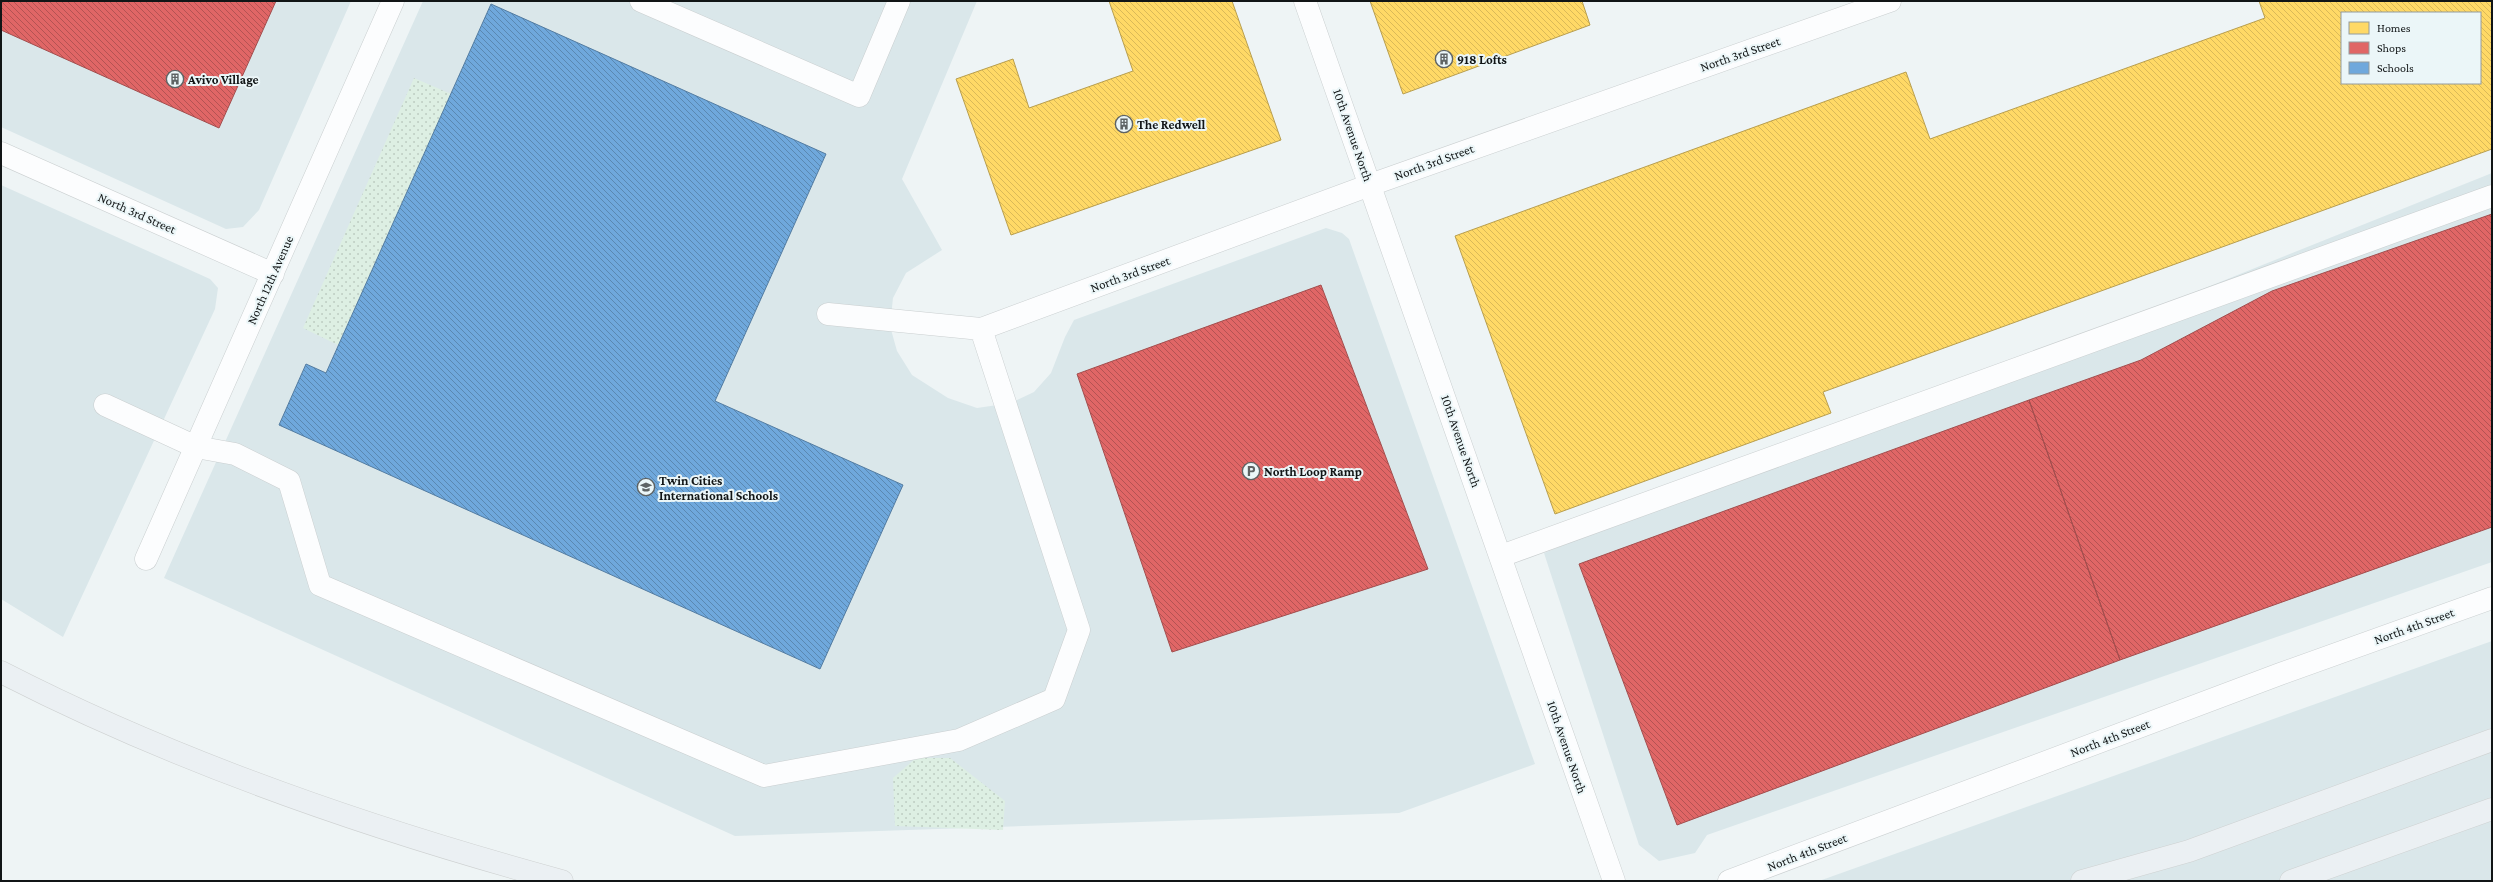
<svg xmlns="http://www.w3.org/2000/svg" width="2493" height="882" viewBox="0 0 2493 882" font-family="'Crimson Pro',serif">
<style>
.built{fill:#dae7ea}
.park{fill:url(#park-dots)}
.homes{fill:url(#homes-back-hatch);stroke:#b89e4e;fill-rule:evenodd}
.shops{fill:url(#shops-back-hatch);stroke:#a24e4e}
.schools{fill:url(#schools-back-hatch);stroke:#537ca1}
.lines{fill:none;stroke-linecap:round;stroke-linejoin:round}
.service-casing{stroke:#cacfd0;stroke-width:23}
.minor-casing{stroke:#cacfd0;stroke-width:23}
.tertiary-casing{stroke:#cacfd0;stroke-width:23}
.motorway-casing{stroke:#ced1d1;stroke-width:23}
.service{stroke:#fcfdfe;stroke-width:22}
.minor{stroke:#fcfdfe;stroke-width:22}
.tertiary{stroke:#fcfdfe;stroke-width:22}
.motorway{stroke:#ebf0f3;stroke-width:22}
.labels{text-anchor:middle;dominant-baseline:central;stroke-width:4;stroke-linejoin:round;paint-order:stroke}
.street-label{font-size:13px;fill:#111516;stroke:#ebf6f8}
.poi-label{font-size:13px;font-weight:bold;fill:#111516;stroke:#ebf6f8;text-anchor:start}
</style>
<defs>
<pattern id="park-dots" width="8" height="8" patternUnits="userSpaceOnUse"><rect width="8" height="8" fill="#ddefe3"/><path d="M2 2h.1M6 6h.1" fill="none" stroke="#bdccc2" stroke-width="1.8" stroke-linecap="round"/></pattern>
<pattern id="homes-back-hatch" width="6" height="6" patternUnits="userSpaceOnUse"><rect width="6" height="6" fill="#ffd966"/><path d="M-1 5l2 2M0 0l6 6M5-1l2 2" fill="none" stroke="#dab958"/></pattern>
<pattern id="shops-back-hatch" width="6" height="6" patternUnits="userSpaceOnUse"><rect width="6" height="6" fill="#e06666"/><path d="M-1 5l2 2M0 0l6 6M5-1l2 2" fill="none" stroke="#b45353"/></pattern>
<pattern id="schools-back-hatch" width="6" height="6" patternUnits="userSpaceOnUse"><rect width="6" height="6" fill="#6fa8dc"/><path d="M-1 5l2 2M0 0l6 6M5-1l2 2" fill="none" stroke="#5a88b1"/></pattern>
</defs>
<rect width="100%" height="100%" fill="#eef4f5"/>
<!-- built -->
<path class="built" d="M1 1H351L259 210 243 227 226 229 1 127Z
M423 1H977L902 179 942 250 906 273 893 298 890 326 897 351 912 375 948 398 977 408 1011 403 1034 392 1051 373 1065 337 1074 320 1326 228 1342 233 1349 239 1535 764 1399 813 735 836 164 578Z
M2492 173V562L1707 835 1695 853 1659 861 1639 845 1544 553Z
M1 185 210 279 218 288 215 309 63 637 1 599Z
M2492 641V881H1819Z"/>
<!-- park -->
<path class="park" d="M414 78 451 94 338 345 303 328Z
M916 758H950L1005 801 1003 830 895 826 893 778Z"/>
<!-- homes -->
<path class="homes" d="M1109 1H1232L1281 140 1011 235 956 79 1013 59 1029 108 1133 71Z
M1370 1H1582L1590 25 1403 94Z
M2259 1H2492V149L1823 392 1831 413 1555 514 1455 236 1906 72 1930 139 2265 18ZM2342 13H2480V83H2342Z"/>
<!-- shops -->
<path class="shops" d="M1 1H276L219 128 1 30Z
M2492 214V527L2120 660 2029 400 2141 360 2272 291Z
M1321 285 1428 569 1172 652 1077 374Z
M2029 400 2120 660 1677 825 1579 564Z"/>
<!-- schools -->
<path class="schools" d="M491 4 826 154 715 401 903 485 820 669 279 425 306 364 326 373Z"/>
<g class="lines">
<defs>
<path id="service" d="M641 1 859 96 899 1
M105 405 196 447 235 454 289 481 320 585 764 776 959 740 1054 699 1079 630 981 329 828 314
M1501 556 2492 196"/>
<path id="minor" d="M1 153 273 274
M981 329 1370 185 1890 1
M146 559 393 1"/>
<path id="tertiary" d="M1305 1 1614 881
M1729 881 2280 674 2492 598"/>
<path id="motorway" d="M1 672C178 763 370 829 562 881
M2082 881 2189 851 2492 740
M2291 881 2492 809"/>
</defs>
<!-- service casing -->
<use href="#service" class="service-casing"/>
<!-- minor casing -->
<use href="#minor" class="minor-casing"/>
<!-- tertiary casing -->
<use href="#tertiary" class="tertiary-casing"/>
<!-- motorway casing -->
<use href="#motorway" class="motorway-casing"/>
<!-- service -->
<use href="#service" class="service"/>
<!-- minor -->
<use href="#minor" class="minor"/>
<!-- tertiary -->
<use href="#tertiary" class="tertiary"/>
<!-- motorway -->
<use href="#motorway" class="motorway"/>
</g>
<!-- icons -->
<defs>
<symbol id="building-ring" viewBox="-11 -11 22 22"><circle r="9.5" fill="#ebf6f8" stroke="#5e6364" stroke-width="1.5"/><path d="M-4-6H4V6H1V3H-1V6H-4ZM-2.5-4.3h1.7v1.8h-1.7ZM.8-4.3h1.7v1.8H.8ZM-2.5-1h1.7V.8h-1.7ZM.8-1h1.7V.8H.8Z" fill="#5e6364"/></symbol>
<symbol id="parking-ring" viewBox="-11 -11 22 22"><circle r="9.5" fill="#ebf6f8" stroke="#5e6364" stroke-width="1.5"/><path d="M-3.5-5.5H1a3.5 3.5 0 0 1 0 7H-1V5.5H-3.5ZM-1-3.4V-.6H.8a1.4 1.4 0 0 0 0-2.8Z" fill="#5e6364"/></symbol>
<symbol id="school-ring" viewBox="-11 -11 22 22"><circle r="9.5" fill="#ebf6f8" stroke="#5e6364" stroke-width="1.5"/><path d="M0-5L7-2L0 1L-7-2ZM-4 1L0 2.5L4 1V4Q0 6-4 4Z" fill="#5e6364"/></symbol>
</defs>
<g fill-rule="evenodd">
<use href="#building-ring" x="1434" y="49" width="20" height="20"/>
<use href="#building-ring" x="165" y="69" width="20" height="20"/>
<use href="#building-ring" x="1114" y="114" width="20" height="20"/>
<use href="#parking-ring" x="1241" y="461" width="20" height="20"/>
<use href="#school-ring" x="636" y="477" width="20" height="20"/>
</g>
<g class="labels">
<!-- street labels -->
<g class="street-label">
<text transform="translate(1740 54) rotate(-19)">North 3rd Street</text>
<text transform="translate(1353 135) rotate(71)">10th Avenue North</text>
<text transform="translate(1434 162) rotate(-20)">North 3rd Street</text>
<text transform="translate(137 213) rotate(24)">North 3rd Street</text>
<text transform="translate(1130 274) rotate(-20)">North 3rd Street</text>
<text transform="translate(270 280) rotate(-66)">North 12th Avenue</text>
<text transform="translate(1461 441) rotate(71)">10th Avenue North</text>
<text transform="translate(2414 626) rotate(-20)">North 4th Street</text>
<text transform="translate(2110 738) rotate(-21)">North 4th Street</text>
<text transform="translate(1567 747) rotate(71)">10th Avenue North</text>
<text transform="translate(1807 852) rotate(-21)">North 4th Street</text>
</g>
<!-- poi labels -->
<g class="poi-label">
<text x="1457" y="59">918 Lofts</text>
<text x="188" y="79">Avivo Village</text>
<text x="1137" y="124">The Redwell</text>
<text x="1264" y="471">North Loop Ramp</text>
<text x="659" y="480">Twin Cities<tspan x="659" dy="15">International Schools</tspan></text>
</g>
</g>
<!-- border -->
<rect width="2493" height="882" fill="none" stroke="#111516" stroke-width="4"/>
<!-- legend -->
<rect x="2341" y="12" width="140" height="72" fill="#ebf6f8" stroke="#949c9e"/>
<rect x="2349" y="22" width="20" height="12" fill="#ffd966" stroke="#949c9e"/>
<text x="2377" y="32" font-size="12" fill="#111516">Homes</text>
<rect x="2349" y="42" width="20" height="12" fill="#e06666" stroke="#949c9e"/>
<text x="2377" y="52" font-size="12" fill="#111516">Shops</text>
<rect x="2349" y="62" width="20" height="12" fill="#6fa8dc" stroke="#949c9e"/>
<text x="2377" y="72" font-size="12" fill="#111516">Schools</text>
</svg>
